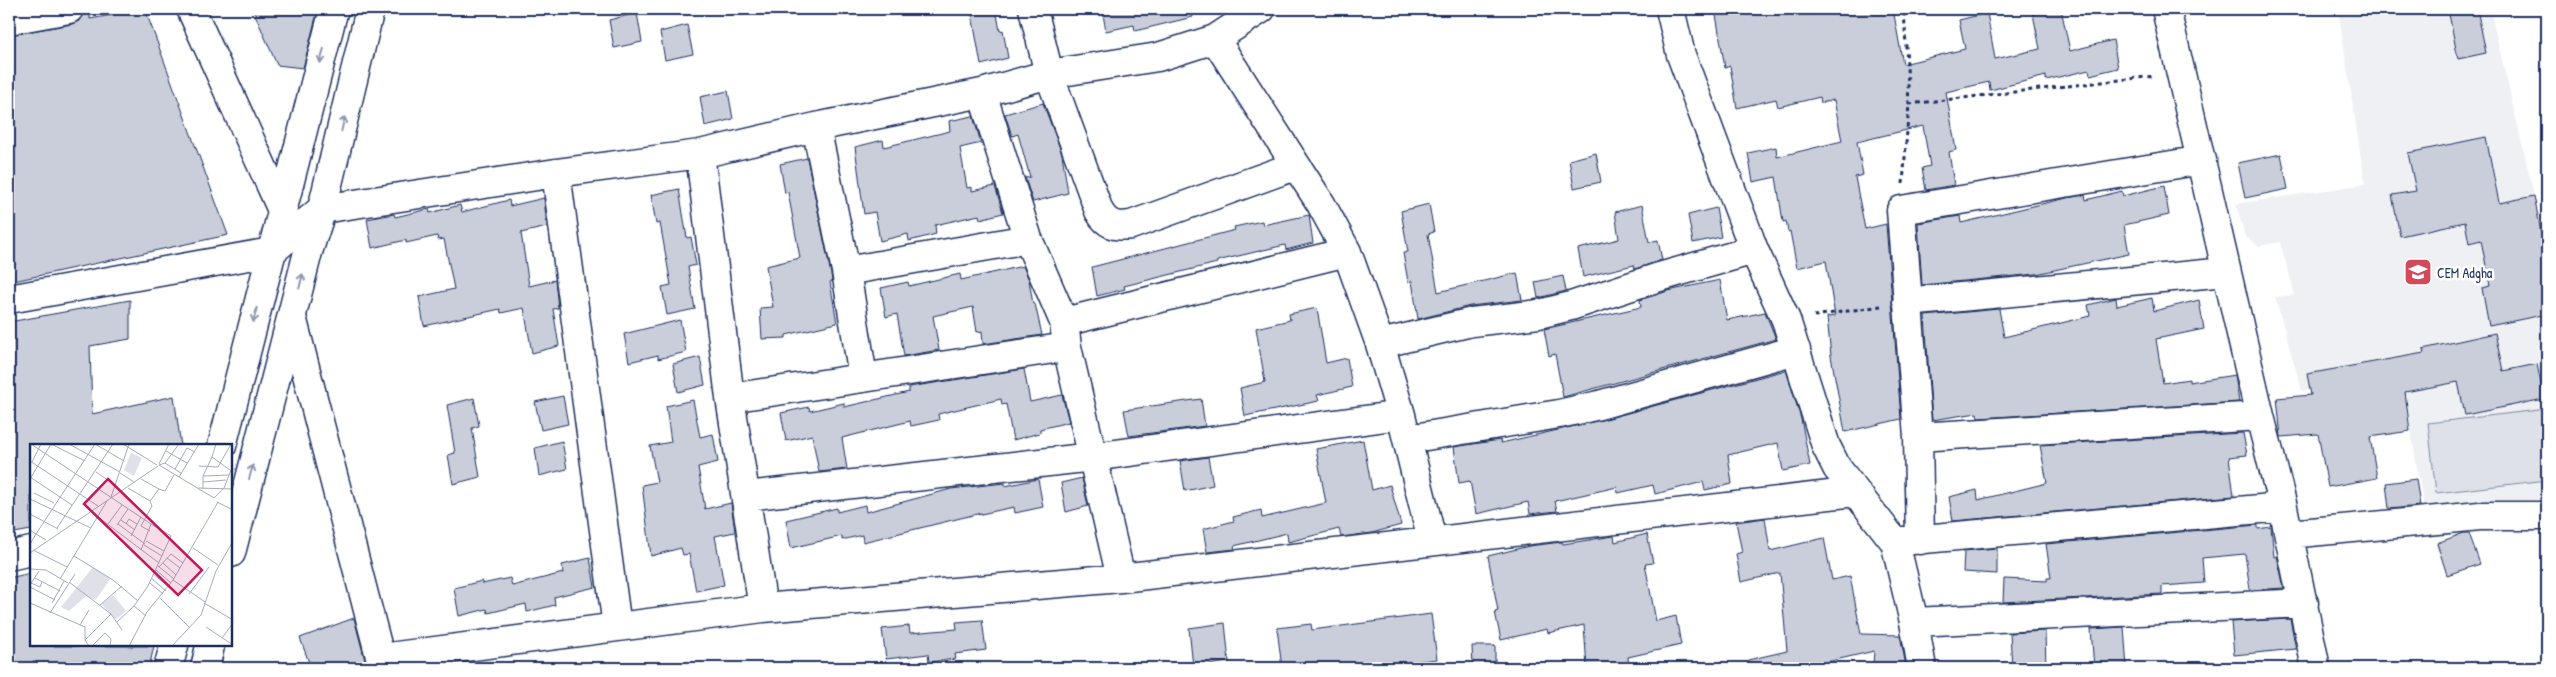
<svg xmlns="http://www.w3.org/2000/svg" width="2556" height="677" viewBox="0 0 2556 677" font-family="'Patrick Hand',sans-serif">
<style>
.built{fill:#eff0f4}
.green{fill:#dee1e7;stroke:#7c88a2}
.building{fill:#caceda;stroke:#1b2f5e}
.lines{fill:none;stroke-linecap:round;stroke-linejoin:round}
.street-casing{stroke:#1b2f5e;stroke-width:31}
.secondary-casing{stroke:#1b2f5e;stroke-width:31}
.path{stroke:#1b2f5e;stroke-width:3;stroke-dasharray:4 4;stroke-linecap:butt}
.street{stroke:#fff;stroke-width:28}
.secondary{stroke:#fff;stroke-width:28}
.oneway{stroke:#8d97ae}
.labels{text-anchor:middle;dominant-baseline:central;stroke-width:5;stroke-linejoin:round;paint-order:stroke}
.poi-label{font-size:14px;fill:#1b2f5e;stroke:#fff;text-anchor:start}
.inset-road{fill:none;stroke:#a4acbf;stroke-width:1}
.view{fill:#c2185b;fill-opacity:0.15;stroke:#c2185b;stroke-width:2.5}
.inset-edge{fill:none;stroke:#1b2f5e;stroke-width:2.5}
</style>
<rect width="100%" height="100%" fill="#fff"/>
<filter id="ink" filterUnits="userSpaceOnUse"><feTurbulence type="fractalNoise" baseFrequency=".02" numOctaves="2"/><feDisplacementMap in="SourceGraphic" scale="10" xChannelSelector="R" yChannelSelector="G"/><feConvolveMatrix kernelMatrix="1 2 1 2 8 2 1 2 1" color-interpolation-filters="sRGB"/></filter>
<g filter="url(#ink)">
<!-- built -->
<path class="built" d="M2338 9H2490L2547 249V499L2424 508 2401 373 2302 391 2275 297 2295 295 2280 242 2259 246 2245 236 2236 204 2365 184Z"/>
<!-- green -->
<path class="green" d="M2547 409V480L2436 493 2428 423Z"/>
<!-- building -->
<path class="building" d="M84 9H90V19L145 9 228 235 9 282V35L72 24 79 21Z
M270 9H318L303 68 277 65 253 10Z
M971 9H996L1000 31 1003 30 1008 58 981 65Z
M1102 9H1192L1193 17 1135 31 1134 25 1106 31Z
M1715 9H1893L1903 64 1965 49 1959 20 1987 13 1995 59 2040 49 2032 9H2061L2070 51 2113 40 2118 68 2090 75 2089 70 2046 80V76L1990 90 1989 82 1946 92 1956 150 1949 152 1954 185 1926 190 1922 168 1930 166 1923 126 1857 142 1863 175 1855 177 1865 229 1886 224 1901 419 1845 432 1831 356 1827 317 1835 316 1826 261 1797 268 1790 231 1788 232 1786 221 1783 222 1776 177 1753 182 1748 153 1776 147 1777 157 1842 141 1834 100 1821 103 1820 97 1778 107 1776 99 1737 108 1730 66 1725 68Z
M2448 9H2477L2486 53 2458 59Z
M637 13 642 42 614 48 609 20Z
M687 25 693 54 665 60 660 32Z
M728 91 733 119 705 126 700 97Z
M1043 103 1062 154 1068 193 1033 202 1025 178 1030 177 1018 134 1012 136 1005 114Z
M973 116 981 143 960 148 967 188 972 187V191L995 186 1003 213 980 219 979 215 935 225 936 234 909 241 908 234 880 241 875 212 864 214 855 147 883 140 884 147 950 131 949 121Z
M2486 137 2499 203 2534 196 2547 264V314L2489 326 2482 288 2490 286 2481 240 2469 243 2465 222 2400 236 2392 195 2416 191 2408 153Z
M1596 153 1601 182 1574 188 1569 160Z
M2281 154 2288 189 2245 198 2238 163Z
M807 158 831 274 832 281 830 282 837 323 786 335V338L762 339 760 308 773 307 766 266 800 258 788 192 785 193 780 164Z
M2164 186 2169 215 2124 225 2129 254 2036 274 1922 285 1918 223 1960 216 1961 223 2067 198 2085 195 2086 200 2122 191 2123 196Z
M679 189 687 238 691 237 696 265 688 267 695 309 667 315 662 287 671 285 660 223 656 224 651 195Z
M544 198 547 227 521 233 529 286 555 280 558 308 553 309 559 346 532 353 524 308 501 313 500 309 424 326 419 297 454 289 444 239 438 240 437 236 406 243V240L372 248 367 219 394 214 395 217 429 209 430 213 460 205 462 212 509 200 510 206Z
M1429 204 1434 232 1428 234 1438 292 1517 273 1522 300 1470 306 1418 319 1412 281 1408 282 1403 253 1408 252 1401 211Z
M1642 205 1649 242 1658 240 1662 260 1635 269 1634 265 1583 277 1578 249 1619 239 1615 212Z
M1716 208 1721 237 1693 243 1688 215Z
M1309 215 1313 243 1286 250 1285 245 1217 261V263L1124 286 1125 289 1097 296 1092 267 1235 230 1234 227 1262 221 1263 225Z
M1023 266 1029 280 1033 304H1035L1042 335 983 344 982 331 977 332 973 307 933 316 939 350 904 356 897 314 886 317 881 288 908 282 909 286 960 274 961 280Z
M1563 276 1566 291 1538 298 1535 282Z
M1720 280 1727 320 1765 312 1776 339 1563 397 1555 354 1549 356 1544 329 1641 307 1640 300 1668 291Z
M2116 298 2117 306 2152 298 2154 311 2199 300 2204 329 2156 339 2163 383 2189 379V382L2235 375 2239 402 1978 418 1977 413 1932 420 1925 316 1999 309 2004 337 2090 316 2088 305Z
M130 300V339L90 346 92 414 174 396 181 446H31V530L9 534V322Z
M1317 308 1326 363 1347 358 1352 387 1317 395 1319 401 1245 416 1240 388 1265 382 1256 328 1290 320 1289 314Z
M680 320 686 352 658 359V355L629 362 624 334Z
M2495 333 2503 371 2537 364 2544 399 2465 415 2458 382 2405 392 2410 431 2370 437 2377 478 2328 487 2318 434 2281 437 2277 398 2311 395 2307 374 2424 353 2423 349Z
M700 357 705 385 678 392 673 364Z
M1024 369 1030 402 1062 395 1069 422 1040 429V433L1013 440 1006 404 1002 405 1001 399 938 414 939 420 911 426 910 421 842 438 847 469 819 472 812 435 786 441 781 413 809 407 810 411 844 403V407L909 392V387Z
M1786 370 1801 419 1810 465 1783 471 1778 443 1728 455 1732 484 1705 490 1703 482 1655 494 1653 485 1618 493 1617 487 1555 501 1557 511 1530 514 1528 502 1476 514 1470 481 1459 483 1454 447 1500 440 1501 443 1602 420Z
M563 396 568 424 541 430 535 402Z
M474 398 479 426 472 428 480 477 453 484 448 455 455 453 447 405Z
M1201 399 1205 426 1129 436 1124 410Z
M693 400 700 437 713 434 718 462 698 467 705 509 731 503 735 532 715 536 724 585 696 591 689 554 683 555 681 548 651 556 642 485 657 482 650 446 671 442 666 406Z
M2243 433 2247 455 2229 457 2234 496 1953 521 1949 497 1977 490 1978 500 2047 483 2040 445Z
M1363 440 1372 490 1390 485 1401 525 1372 533 1341 537 1339 529 1288 542 1287 533 1234 546 1235 549 1207 552 1203 529 1234 521 1233 517 1261 510 1262 518 1326 503 1316 449Z
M562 441 567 469 539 476 535 448Z
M1208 457 1213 485 1185 491 1180 461Z
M1082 478 1088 506 1066 512 1061 483Z
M1038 479 1043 507 1015 513 1014 507 981 514V513L863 542 862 535 842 540V536L791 548 786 520 837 508V512L865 505 866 512 951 489 1005 483V486Z
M2416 479 2420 506 2389 509 2386 483Z
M1765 518 1770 551 1824 538 1832 580 1850 576 1861 634 1900 635 1906 666 1873 665 1874 651 1801 668H1749L1748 660 1787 651 1780 573 1741 582 1736 554 1742 552 1736 522Z
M2258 525V529L2271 527 2274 557 2277 556 2284 588 2250 590 2245 554 2202 558 2204 583 2162 586V594L2003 602 2004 579 2047 581V578H2051L2046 544Z
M2464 533H2469L2480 564 2447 575 2437 543Z
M1647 534 1653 563 1645 564 1656 621 1676 616 1681 645 1628 657 1629 668H1587L1584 625 1548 633 1547 629 1501 640 1495 612 1498 611 1488 556 1529 546 1562 542 1563 544 1614 536 1615 542Z
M1997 548V574L1963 572 1964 551Z
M590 558 595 587 554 597 555 605 527 612 526 604 488 613 487 609 459 616 454 588 482 581V584L510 578 512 586 563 573 562 565Z
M31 573V646H154L149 668H9V578Z
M1431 614 1437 659 1366 668H1282L1277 628 1311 624 1312 630Z
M354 618 367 668H311L300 638Z
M2290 619 2296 649 2234 655 2231 622Z
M982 620 986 650 955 654 956 659 929 662 928 654 886 659 882 629 909 626 910 633 957 629 956 622Z
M1225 623 1229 662 1193 667 1189 628Z
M2124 627 2127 668H2094L2091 629Z
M2045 631 2046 668H2012L2010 633Z
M1472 646H1495V668H1473Z"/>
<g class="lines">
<defs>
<path id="street" d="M191 9 281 208
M1033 9 1049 74 1099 211C1107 225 1115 227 1131 225L1295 166
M1670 9 1681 55 1754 250 1786 320 1826 446 1837 468 1895 542 1914 622 1922 668
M2166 9 2260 416 2283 507 2316 668
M9 20 69 9
M1215 39 1261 9
M982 93 1028 239 1064 322 1067 347 1121 578
M816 127 846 271
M700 154 730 398 763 608
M556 173 617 627
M9 299 271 252 322 209 556 173 700 154 816 127 982 93 1049 74 1158 57 1215 39 1321 204 1347 252 1380 344 1401 415 1432 540
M1907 302 2226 272
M292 317 383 668
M1064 322 1347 252
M1380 344 1472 322 1539 314 1571 306 1656 278 1754 250
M863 378 846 271 1028 239
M730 398 1067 347
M1918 437 2260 416
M1408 439 1559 414 1599 405 1796 350
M746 496 1093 457 1401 415
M2289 534 2480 516H2547
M1920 540 1918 437 1901 210 2202 160
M1901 541 2283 507
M9 556 31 551
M1914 622 2304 603
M381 658 763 608 1121 578 1855 492"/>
<path id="secondary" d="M222 446 334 9
M231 553 308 252 322 209 370 9
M168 668 174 646
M205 668 210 646"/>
</defs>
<!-- street casing -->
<use href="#street" class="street-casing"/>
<!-- secondary casing -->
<use href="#secondary" class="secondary-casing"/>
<!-- path -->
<path class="path" d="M1909 104 2155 76
M1903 184 1909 104 1904 9
M1814 316 1881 306"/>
<!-- street -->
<use href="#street" class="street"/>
<!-- secondary -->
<use href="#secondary" class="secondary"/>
</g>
<!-- one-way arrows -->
<defs><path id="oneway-shaft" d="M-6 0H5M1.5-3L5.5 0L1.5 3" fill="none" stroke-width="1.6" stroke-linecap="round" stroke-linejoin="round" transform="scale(1.25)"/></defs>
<g class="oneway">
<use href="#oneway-shaft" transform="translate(322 56) rotate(104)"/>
<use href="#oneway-shaft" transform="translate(343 124) rotate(-77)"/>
<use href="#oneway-shaft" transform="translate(301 281) rotate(-77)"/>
<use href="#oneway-shaft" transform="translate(255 315) rotate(104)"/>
<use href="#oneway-shaft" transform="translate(251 472) rotate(-75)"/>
</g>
</g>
<!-- icons -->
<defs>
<symbol id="school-square" viewBox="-11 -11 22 22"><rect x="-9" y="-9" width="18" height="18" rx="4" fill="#d1495b" stroke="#fff"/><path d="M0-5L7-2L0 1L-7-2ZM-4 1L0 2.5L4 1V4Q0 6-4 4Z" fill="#fff"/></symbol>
</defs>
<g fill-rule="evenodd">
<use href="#school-square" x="2402" y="256" width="32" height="32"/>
</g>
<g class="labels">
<!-- poi labels -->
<g class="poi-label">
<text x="2437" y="272">CEM Adgha</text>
</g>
</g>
<!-- overview -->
<g transform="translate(30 444)">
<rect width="202" height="202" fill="#fff"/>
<path d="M63 123 80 135 70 150 65 156 56 152 39 167 31 163ZM83 151 96 167 86 175 71 160Z" fill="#dee1e7"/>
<path d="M101 9 112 14 104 32 94 26Z" fill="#dee1e7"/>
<path class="inset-road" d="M1 0 121 80 111 106M21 0 55 17M39 0 90 28M65 0 94 17M93 0 127 21M186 0 182 13 200 26M136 7 157 19M0 17 68 62M2 18 11 0M135 19 151 29M129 20 139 0M129 21 184 54 194 44 203 21M129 21 135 19 149 0M169 22 188 23 201 0M145 25 157 4 165 8M66 28 85 41M90 29 104 38M173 32 199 31M0 33 42 61M149 33 169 0M0 35 21 0M111 35 129 45M173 38 196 36M98 44 120 57M168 44 203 45M173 45V32L182 13M4 49 24 59M81 53 99 0M0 55 61 84M187 58 203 66M0 70 28 85M68 73 129 119M91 76 105 86M78 80 92 61M88 80 115 100M96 80 99 75 107 80M87 81 98 65M27 84 83 0M0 86 6 90 0 100M120 87 111 82 122 62 120 57 129 45 135 47 144 31M101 92 111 73M16 96 6 90 65 0M116 97 134 107M114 101 132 112M163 104 188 121M3 106 37 123M0 109 128 22M44 112 83 136 108 157M137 114 150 124M133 119 146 131M128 122 144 135M129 123 141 110 153 119M0 125 16 126 38 139M126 126 141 139M123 130 139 143M5 134 30 147M121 134 136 147M30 135 77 57M143 136 175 158M39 138 81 170 92 186M1 139 10 143 12 138M120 139 133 150M0 141 9 127M0 143 25 156M159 150 179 123M130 154 159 183M0 159 55 183V196L59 202M22 159 34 137M174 159 203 176M70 161 92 142M104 162 116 172M20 169 45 130M87 178 104 162 118 142 141 92 121 80M50 181 59 166M176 183 203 201M192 194 203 179M55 196 81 170M62 202 75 189 81 195 80 202M99 202 117 168 143 136 188 58M142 202 171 171 186 127 203 97"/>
<path class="view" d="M78 35 172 126 148 151 54 60Z"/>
<rect width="202" height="202" class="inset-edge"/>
</g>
<!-- margin -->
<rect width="2556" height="677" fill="none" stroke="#fff" stroke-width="30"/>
<rect x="15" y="15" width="2526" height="647" fill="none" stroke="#1b2f5e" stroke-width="2" filter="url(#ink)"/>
</svg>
